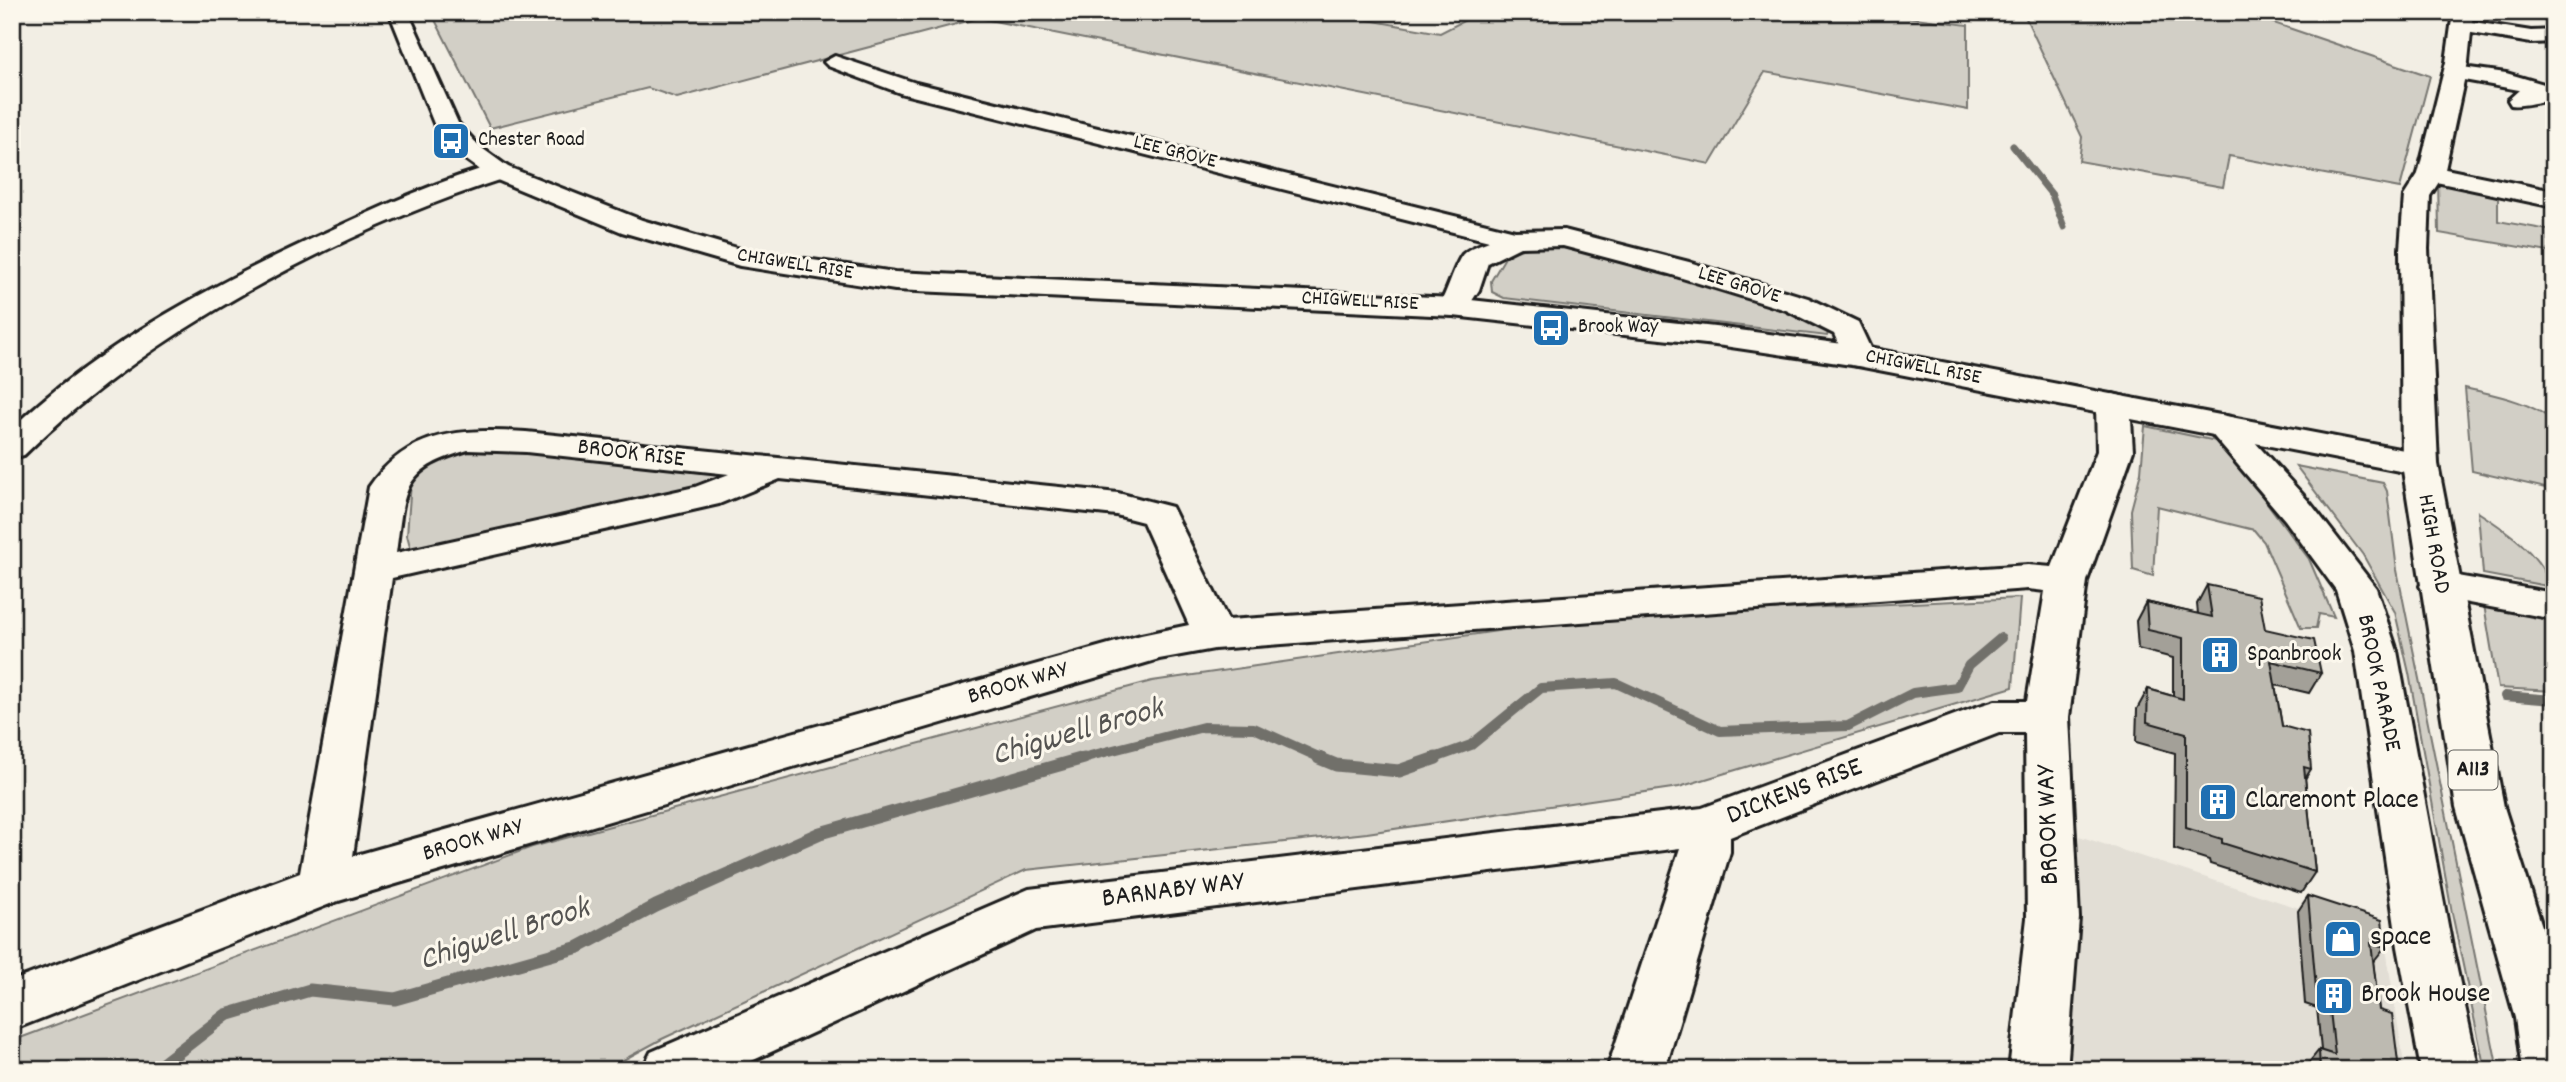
<svg xmlns="http://www.w3.org/2000/svg" width="2566" height="1082" viewBox="0 0 2566 1082" font-family="Dekko,sans-serif">
<style>
.built{fill:#e2ded5}
.green{fill:#d2cfc6;stroke:#777671;stroke-width:2}
.lines{fill:none;stroke-linecap:round;stroke-linejoin:round}
.stream-far2{stroke:#716f6b;stroke-width:7}
.stream-far1{stroke:#716f6b;stroke-width:10}
.stream{stroke:#716f6b;stroke-width:13}
.street-casing{stroke:#1c1c1c;stroke-width:6}
.secondary-casing{stroke:#1c1c1c;stroke-width:6}
.primary-casing{stroke:#1c1c1c;stroke-width:6}
.street{fill:#fbf7ec;fill-rule:evenodd}
.secondary{fill:#fbf7ec;fill-rule:evenodd}
.primary{fill:#fbf7ec;fill-rule:evenodd}
.wall{fill:#a3a098;stroke:#1c1c1c;stroke-width:2}
.building{fill:#bdbab1;stroke:#1c1c1c;stroke-width:2}
.labels{text-anchor:middle;dominant-baseline:central;stroke-width:6;stroke-linejoin:round;paint-order:stroke}
.far-poi-label{font-size:21px;fill:#1c1c1c;stroke:#fbf7ec;text-anchor:start}
.far-street-label{font-size:21px;fill:#1c1c1c;stroke:#fbf7ec}
.shield{fill:#fbf7ec;stroke:#5f5e5a;stroke-width:2}
.shield-label{font-size:23px;font-weight:bold;fill:#1c1c1c}
.street-label{font-size:24px;fill:#1c1c1c;stroke:#fbf7ec}
.poi-label{font-size:24px;fill:#1c1c1c;stroke:#fbf7ec;text-anchor:start}
.near-street-label{font-size:28px;fill:#1c1c1c;stroke:#fbf7ec}
.near-poi-label{font-size:28px;fill:#1c1c1c;stroke:#fbf7ec;text-anchor:start}
.near-water-label{font-size:32px;font-style:italic;fill:#545351;stroke:#fbf7ec}
</style>
<rect width="100%" height="100%" fill="#f2eee4"/>
<filter id="ink" filterUnits="userSpaceOnUse"><feTurbulence type="fractalNoise" baseFrequency=".0143" numOctaves="2"/><feDisplacementMap in="SourceGraphic" scale="14" xChannelSelector="R" yChannelSelector="G"/><feConvolveMatrix kernelMatrix="1 2 1 2 8 2 1 2 1" color-interpolation-filters="sRGB"/></filter>
<g filter="url(#ink)">
<!-- built -->
<path class="built" d="M2079 836 2384 936 2405 1070H2056Z"/>
<!-- green -->
<path class="green" d="M431 12H1324L1440 33 1481 12H1871L1968 25V110L1765 72 1710 164 979 18 677 98 648 88 490 128Z
M2023 12H2262V19L2430 76 2400 188 2229 156 2223 187 2079 161 2082 137Z
M2438 176 2498 194V221L2554 231V253L2439 233Z
M1563 245 1790 306 1830 327 1827 336 1504 298 1492 292 1491 281 1507 254 1531 246Z
M2465 388C2494 395 2531 401 2554 422V490L2472 471Z
M2145 426 2216 441 2226 448 2309 559 2334 617 2319 614 2316 628H2301L2264 542 2254 530 2157 506 2153 576 2133 570 2131 510 2141 472Z
M466 440 724 465 720 474 705 489 411 550 407 535 412 469Z
M2296 466 2383 483 2387 491 2397 570 2498 1070H2485L2452 913 2409 673 2395 612 2363 555Z
M2478 512C2510 533 2537 551 2552 587L2483 574Z
M2020 598 2013 687 1679 787 1367 833 1026 870 662 1039 605 1070H12V1041L532 847 1152 681 1588 618Z
M2483 599 2554 614V691L2498 688Z"/>
<g class="lines">
<!-- stream-far2 -->
<path class="stream-far2" d="M2013 146 2052 195 2064 227"/>
<!-- stream-far1 -->
<path class="stream-far1" d="M2505 696 2554 700
M1078 759 1203 727 1254 728 1323 759
M1432 759 1471 745 1541 688 1616 683 1720 731 1848 726 1913 693 1957 687 1969 665 2001 638"/>
<!-- stream -->
<path class="stream" d="M1319 758 1336 765 1399 771 1436 758
M155 1070 226 1015 310 990 395 999 579 947 656 906 820 833 1084 758"/>
<defs>
<path id="street" d="M2461 20 2531 31 2554 30V42L2531 43 2454 30 2451 26 2454 22Z
M835 56 916 83 1515 231 1564 230 1689 262 1808 298 1858 322 1874 356 1869 363 1858 366 1847 363 1834 334 1786 310 1669 274 1563 246 1520 247 1488 263 1479 290 1464 313 1453 316 1442 313 1438 307C1448 292 1454 265 1463 254 1469 248 1481 244 1489 241L900 93 828 66 824 62Z
M2455 66 2506 73 2554 87V99C2542 101 2521 107 2511 105L2508 100 2519 90 2447 77 2444 72Z
M499 164 508 167 512 172 508 177C340 231 150 331 24 455L12 458V428C104 341 217 282 331 230 385 205 441 179 499 164Z
M2431 166 2554 191V207L2422 179 2418 174 2422 169Z
M2113 394 2125 397 2130 404 2133 451 2087 581 2069 717 2079 918 2067 1070H2009L2027 918 2025 733H1999L1730 837V852L1665 1070H1607L1680 848 1036 930 732 1070H642L651 1052 1029 889 1702 808 1979 706 1995 701H2027L2045 591 2028 589 1214 649 1159 659 335 902 12 1030V981L300 873 369 487C409 429 462 429 526 432L1118 493 1172 507 1228 620 2028 565 2052 567 2097 451 2096 404 2101 397ZM468 450 526 452 729 474 695 487 396 553C405 490 400 470 468 450ZM780 479 1116 515 1143 522 1189 625 1141 635 353 856 392 578 719 504Z
M2221 415 2233 418 2311 504 2376 588 2397 651 2452 947 2479 1070H2421L2398 947 2355 651 2336 590 2285 520 2204 425 2209 418Z"/>
<path id="secondary" d="M389 12H408L458 123 479 146 508 167 642 220 743 250 895 272 1453 298 1724 328 1858 346 2420 453 2433 456 2438 464 2433 472 2420 475 1858 366 1724 346 1453 316 895 290 740 266 622 232 490 177 461 156 435 126Z
M2440 573 2554 593V619L2426 595 2420 586 2426 577Z"/>
<path id="primary" d="M2453 12H2473L2468 62 2444 174 2430 196 2428 249 2438 464 2504 807 2554 964V1070H2522L2515 1018 2456 807 2402 464 2400 249 2404 196 2418 174 2446 62Z"/>
</defs>
<!-- street casing -->
<use href="#street" class="street-casing"/>
<!-- secondary casing -->
<use href="#secondary" class="secondary-casing"/>
<!-- primary casing -->
<use href="#primary" class="primary-casing"/>
<!-- street -->
<use href="#street" class="street"/>
<!-- secondary -->
<use href="#secondary" class="secondary"/>
<!-- primary -->
<use href="#primary" class="primary"/>
</g>
<!-- wall -->
<path class="wall" d="M2207 585 2321 673 2309 693 2275 685 2282 726 2311 769 2305 779 2315 872 2301 893 2210 864 2209 860 2174 849 2175 753 2136 742 2137 709 2148 689 2173 696V658L2138 649 2136 621 2146 602 2198 614 2197 604Z
M2308 896 2385 947 2373 962 2379 1010 2399 1070H2308L2307 1065 2319 1050H2321L2317 1008 2305 1004 2298 911Z"/>
<!-- building -->
<path class="building" d="M2207 585 2259 596 2265 629 2314 640 2321 673 2271 661 2282 726 2308 733 2311 769 2304 767 2315 872 2222 843V839L2186 828V733L2147 722 2148 689 2183 699V638L2148 630 2146 602 2212 617Z
M2308 896 2382 920 2385 947 2371 943 2379 1010 2392 1014 2399 1070H2320L2319 1050 2335 1055 2328 993 2316 989Z"/>
</g>
<!-- icons -->
<defs>
<symbol id="bus-square" viewBox="-11 -11 22 22"><rect x="-9" y="-9" width="18" height="18" rx="4" fill="#1f6fb2" stroke="#fbf7ec"/><path d="M-5-6H5V4H4V6H2V4H-2V6H-4V4H-5ZM-3.5-4V0h7V-4ZM-3.5 1.2v1.5H-2V1.2ZM2 1.2v1.5H3.5V1.2Z" fill="#fff"/></symbol>
<symbol id="building-square" viewBox="-11 -11 22 22"><rect x="-9" y="-9" width="18" height="18" rx="4" fill="#1f6fb2" stroke="#fbf7ec"/><path d="M-4-6H4V6H1V3H-1V6H-4ZM-2.5-4.3h1.7v1.8h-1.7ZM.8-4.3h1.7v1.8H.8ZM-2.5-1h1.7V.8h-1.7ZM.8-1h1.7V.8H.8Z" fill="#fff"/></symbol>
<symbol id="shop-square" viewBox="-11 -11 22 22"><rect x="-9" y="-9" width="18" height="18" rx="4" fill="#1f6fb2" stroke="#fbf7ec"/><path d="M-5-2.5h2.3a2.7 3.5 0 0 1 5.4 0H5L5.5 6h-11ZM-1.5-2.5h3a1.5 2.3 0 0 0-3 0Z" fill="#fff"/></symbol>
</defs>
<g fill-rule="evenodd">
<use href="#bus-square" x="429" y="119" width="44" height="44"/>
<use href="#bus-square" x="1529" y="306" width="44" height="44"/>
<use href="#building-square" x="2198" y="633" width="44" height="44"/>
<use href="#building-square" x="2196" y="780" width="44" height="44"/>
<use href="#shop-square" x="2321" y="917" width="44" height="44"/>
<use href="#building-square" x="2312" y="974" width="44" height="44"/>
</g>
<g class="labels">
<!-- far-poi labels -->
<g class="far-poi-label">
<text x="478" y="141">Chester Road</text>
<text x="1578" y="328">Brook Way</text>
</g>
<!-- far-street labels -->
<g class="far-street-label">
<text transform="translate(1175 153) rotate(14)">LEE GROVE</text>
<text transform="translate(795 265) rotate(9)">CHIGWELL RISE</text>
<text transform="translate(1739 286) rotate(17)">LEE GROVE</text>
<text transform="translate(1360 302) rotate(3)">CHIGWELL RISE</text>
<text transform="translate(1923 368) rotate(11)">CHIGWELL RISE</text>
</g>
<!-- shield labels -->
<rect class="shield" x="2448.5" y="750.5" width="49" height="39" rx="5"/>
<g class="shield-label">
<text x="2473" y="770">A113</text>
</g>
<!-- street labels -->
<g class="street-label">
<text transform="translate(631 454) rotate(7)">BROOK RISE</text>
<text transform="translate(2433 544) rotate(80)">HIGH ROAD</text>
<text transform="translate(2378 683) rotate(78)">BROOK PARADE</text>
<text transform="translate(1018 684) rotate(-16)">BROOK WAY</text>
<text transform="translate(473 841) rotate(-16)">BROOK WAY</text>
</g>
<!-- poi labels -->
<g class="poi-label">
<text x="2247" y="655">Spanbrook</text>
</g>
<!-- near-street labels -->
<g class="near-street-label">
<text transform="translate(1795 793) rotate(-21)">DICKENS RISE</text>
<text transform="translate(2050 825) rotate(-92)">BROOK WAY</text>
<text transform="translate(1173 892) rotate(-7)">BARNABY WAY</text>
</g>
<!-- near-poi labels -->
<g class="near-poi-label">
<text x="2245" y="802">Claremont Place</text>
<text x="2370" y="939">space</text>
<text x="2361" y="996">Brook House</text>
</g>
<!-- near-water labels -->
<g class="near-water-label">
<text transform="translate(1078 734) rotate(-16)">Chigwell Brook</text>
<text transform="translate(505 936) rotate(-18)">Chigwell Brook</text>
</g>
</g>
<!-- margin -->
<rect width="2566" height="1082" fill="none" stroke="#fbf7ec" stroke-width="42"/>
<rect x="21" y="21" width="2524" height="1040" fill="none" stroke="#1c1c1c" stroke-width="2.5" filter="url(#ink)"/>
</svg>
